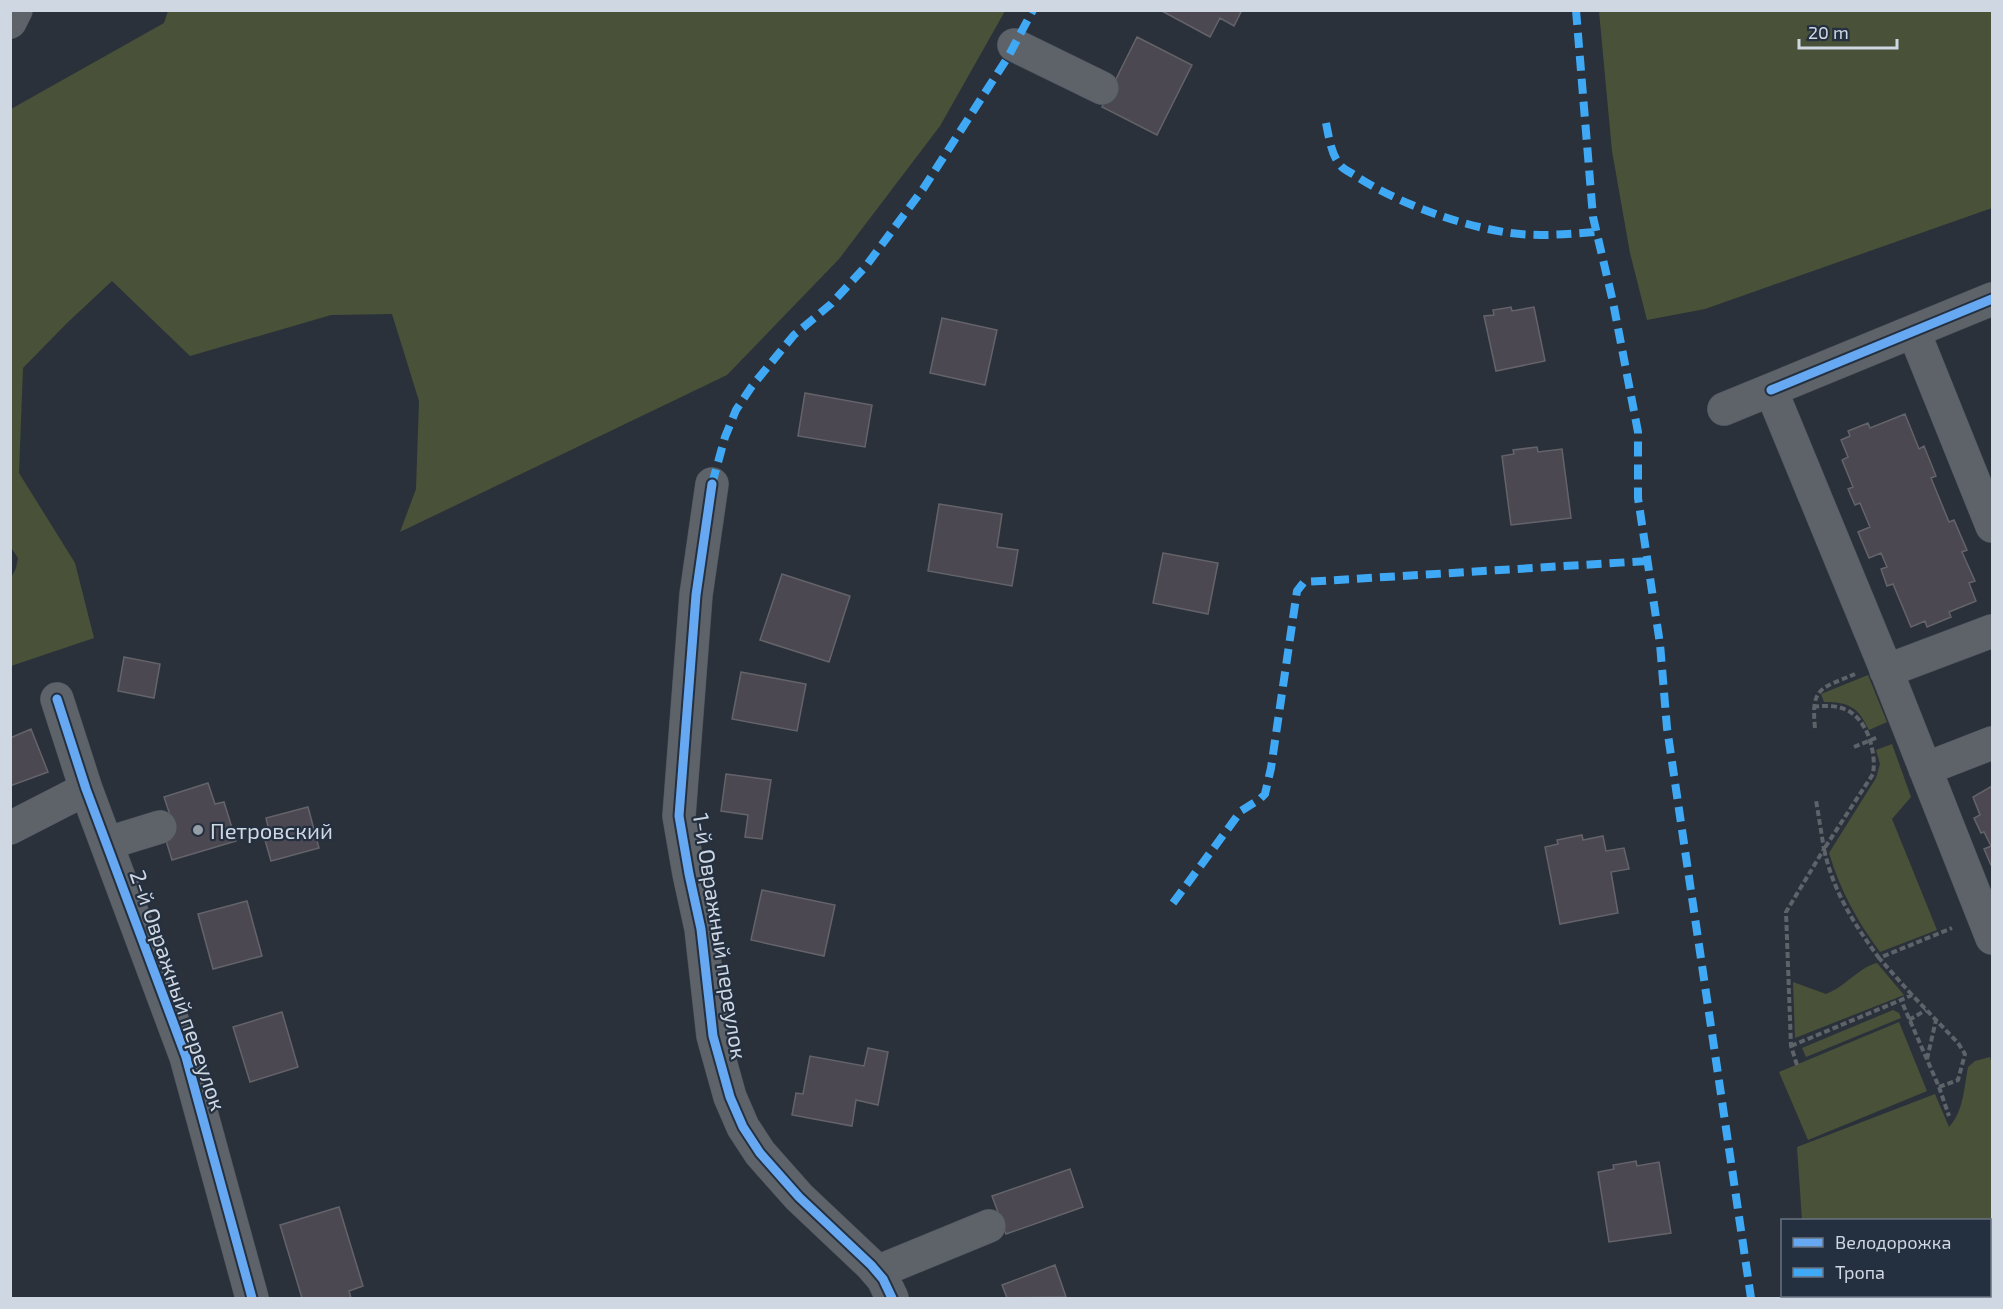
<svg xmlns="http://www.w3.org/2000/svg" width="2003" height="1309" viewBox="0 0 2003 1309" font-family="'Exo 2',sans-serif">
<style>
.green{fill:#495238}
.building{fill:#4b4852;stroke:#64636a;stroke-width:1.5}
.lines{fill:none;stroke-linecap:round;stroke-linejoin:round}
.minor-casing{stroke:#484f57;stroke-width:34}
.path{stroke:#5e6269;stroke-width:4;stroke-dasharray:6 3;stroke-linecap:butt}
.minor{stroke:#5e636a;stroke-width:33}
.quiet{stroke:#3fa9f5;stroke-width:8;stroke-dasharray:15 8;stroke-linecap:butt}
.cycleway-casing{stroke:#243040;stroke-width:13}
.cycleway{stroke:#66a8f1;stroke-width:9}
.poi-dot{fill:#959da7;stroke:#243040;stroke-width:2}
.labels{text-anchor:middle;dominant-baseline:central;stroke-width:4.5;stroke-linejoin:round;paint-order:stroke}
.poi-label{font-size:22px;fill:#cfd7e2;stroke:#243040;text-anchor:start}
.street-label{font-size:22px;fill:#cfd7e2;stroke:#243040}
</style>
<rect width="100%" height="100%" fill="#2a313a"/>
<!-- green -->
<path class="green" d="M168 11V10L1005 11 940 126 839 259 727 375 400 532 416 489 419 401 392 314 331 315 190 356 112 281 67 323 23 368 19 473 75 563 94 638 11 666V578L16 568 18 558 10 546 11 109 164 23Z
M1599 11H1992V208L1705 309 1647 320 1630 253 1612 151Z
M1868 675 1887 722 1869 730C1858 707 1849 702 1824 702L1821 694Z
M1892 744 1911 797 1892 819 1937 930 1880 952C1857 921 1840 890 1829 853L1876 778 1880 764 1876 750Z
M1877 963 1904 995 1795 1038 1793 982 1826 994C1845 987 1858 968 1877 963Z
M1893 1010 1899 1013 1901 1018 1806 1057 1802 1048Z
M1899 1022 1927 1091 1808 1140 1779 1072Z
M1990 1057 1992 1065V1294L1990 1287V1220H1802L1797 1147 1935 1094 1949 1127C1964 1111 1964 1087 1968 1067L1975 1061Z
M1808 1296H1959L1954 1298H1808Z"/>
<!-- building -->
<path class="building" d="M1160 10H1242L1234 26 1220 18 1210 37Z
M1137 37 1192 65 1157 135 1102 107Z
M1511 307 1512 311 1534 307 1545 361 1496 371 1484 316 1494 315 1493 310Z
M942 318 997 330 985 385 930 373Z
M805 393 872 405 865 447 798 436Z
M1905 414 1919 449 1924 446 1936 476 1931 478 1949 522 1954 520 1967 550 1962 552 1975 581 1969 583 1976 601 1949 612 1951 617 1927 627 1925 621 1911 627 1893 584 1887 586 1881 569 1887 567 1881 553 1869 558 1858 532 1870 527 1860 503 1855 505 1848 489 1853 487 1842 460 1848 457 1841 440 1850 436 1848 431 1868 423 1870 428Z
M1537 447 1538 452 1562 449 1571 518 1511 525 1502 456 1514 454 1513 450Z
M939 504 1002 514 997 547 1018 550 1012 586 928 571Z
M1163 553 1218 563 1208 614 1153 603Z
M782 574 850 596 829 662 760 640Z
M124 657 160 664 154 698 118 691Z
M741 672 806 684 797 731 732 719Z
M31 729 48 772 10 786V738Z
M726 774 771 780 762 839 745 837 748 815 721 811Z
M208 783 215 804 224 802 236 841 172 860 159 818 170 815 164 797Z
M1992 786V865H1991L1984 849 1991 846 1984 832 1981 833 1974 818 1980 815 1973 797Z
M308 807 319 848 271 861 263 833 269 831 266 818Z
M1582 835 1583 840 1603 836 1606 851 1624 848 1629 869 1611 872 1618 913 1560 924 1545 847 1558 844 1557 840Z
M762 890 835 905 824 956 751 940Z
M247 901 262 956 213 969 198 914Z
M282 1012 298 1067 250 1082 233 1027Z
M868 1048 888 1052 878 1105 856 1100 852 1126 792 1115 796 1093 803 1094 810 1056 864 1066Z
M1636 1161 1637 1166 1659 1162 1671 1233 1609 1242 1598 1172 1614 1169 1613 1165Z
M1070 1169 1083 1207 1006 1234 992 1196Z
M339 1207 363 1286 349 1291 351 1298H302L280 1225Z
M1055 1265 1066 1297 1007 1298 1002 1285Z
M1990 1292 1992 1298H1956L1963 1296H1990Z"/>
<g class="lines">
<defs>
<path id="minor" d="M10 22 16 10
M1014 45 1102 88
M1914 332 1992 526
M1771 390 1883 662 1992 938
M1724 409 1992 299
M712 484 696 595 679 816 689 874 701 929 713 1036 730 1097 743 1127 760 1153 799 1197 871 1265 883 1279 892 1298
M1886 671 1992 631
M57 699 86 789 186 1057 252 1298
M1925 769 1992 743
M10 828 86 789
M108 843 160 827
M877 1272 989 1226"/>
</defs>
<!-- minor casing -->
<use href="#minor" class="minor-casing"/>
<!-- path -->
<path class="path" d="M1813 707C1841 703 1858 710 1869 737 1873 750 1875 761 1873 774L1824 849C1833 891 1854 924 1879 958
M1815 728C1811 687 1820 689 1855 674
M1854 747 1878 737
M1912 995 1879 958 1952 928
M1909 1020 1926 1010
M1791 1046 1901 1000 1912 995 1958 1043 1965 1054 1958 1080 1939 1087 1901 1000
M1927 1059 1936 1020
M1797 1065 1791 1046 1786 912 1824 849 1816 800
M1939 1087 1949 1116"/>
<!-- minor -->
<use href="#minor" class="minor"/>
<!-- quiet -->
<path class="quiet" d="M1576 10 1593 217 1613 302 1638 432V498L1660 644 1667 728 1751 1298
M1326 123C1329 137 1331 155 1341 166 1344 170 1352 173 1356 176 1397 203 1461 226 1510 233 1539 237 1567 234 1596 232
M712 484 725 437 736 410 752 386 794 335 831 304 866 266 923 189 1008 57 1033 10
M1173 903 1241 811 1260 799 1265 794 1271 768 1297 591 1304 582 1647 561"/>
<defs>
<path id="cycleway" d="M1771 390 1992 299
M712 484 696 595 679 816 689 874 701 929 713 1036 730 1097 743 1127 760 1153 799 1197 871 1265 883 1279 892 1298
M57 699 86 789 186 1057 252 1298"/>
</defs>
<!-- cycleway casing -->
<use href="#cycleway" class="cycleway-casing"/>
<!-- cycleway -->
<use href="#cycleway" class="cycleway"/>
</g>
<!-- markers -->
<circle class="poi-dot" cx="198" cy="830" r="6"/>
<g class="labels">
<!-- poi labels -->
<g class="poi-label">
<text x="210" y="830">Петровский</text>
</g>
<!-- street labels -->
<g class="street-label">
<text transform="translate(721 936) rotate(81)">1-й Овражный переулок</text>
<text transform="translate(179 990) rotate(71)">2-й Овражный переулок</text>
</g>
</g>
<!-- border -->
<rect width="2003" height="1309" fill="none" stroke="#cfd7e2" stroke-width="24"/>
<!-- legend -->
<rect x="1781" y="1219" width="210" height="78" fill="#243040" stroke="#687381" stroke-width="1.5"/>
<rect x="1793" y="1238" width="30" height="9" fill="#66a8f1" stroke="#687381" stroke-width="1.5"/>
<text x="1835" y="1249" font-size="18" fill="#cfd7e2">Велодорожка</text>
<rect x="1793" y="1268" width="30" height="9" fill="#3fa9f5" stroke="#687381" stroke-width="1.5"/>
<text x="1835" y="1279" font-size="18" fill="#cfd7e2">Тропа</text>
<!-- scale -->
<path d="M1799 39v9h98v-9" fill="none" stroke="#cfd7e2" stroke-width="3"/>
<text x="1808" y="39" font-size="18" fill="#cfd7e2" stroke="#243040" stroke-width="4.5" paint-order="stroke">20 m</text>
</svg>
